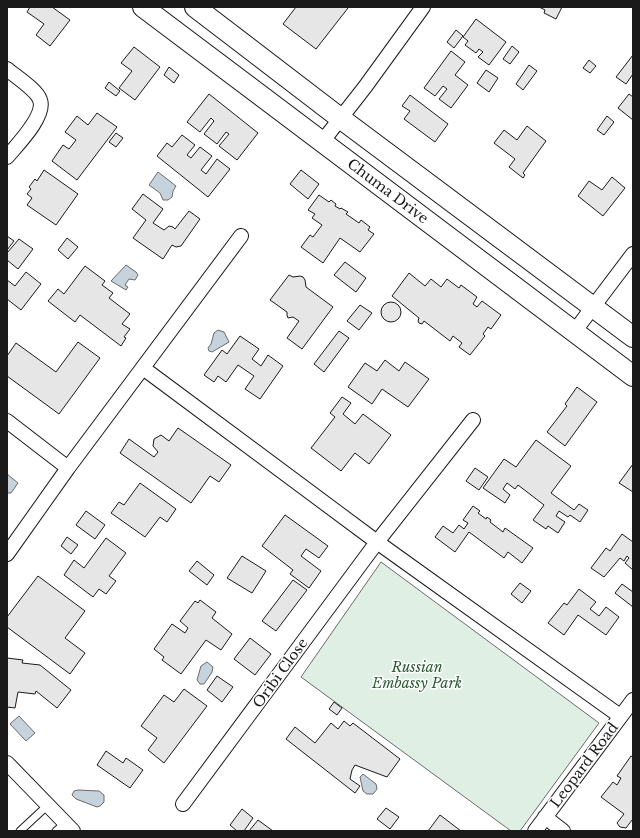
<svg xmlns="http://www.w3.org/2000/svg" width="640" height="838" viewBox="0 0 640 838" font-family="'Libre Baskerville',serif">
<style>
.green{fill:#e0efe3;stroke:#6a6a6a}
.water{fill:#c6d2dc;stroke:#6a6a6a}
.building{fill:#e6e6e6;stroke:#1a1a1a}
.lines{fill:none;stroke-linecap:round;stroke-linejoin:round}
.lane-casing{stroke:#1a1a1a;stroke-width:9}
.street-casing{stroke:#1a1a1a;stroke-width:16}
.secondary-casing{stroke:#1a1a1a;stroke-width:22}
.lane{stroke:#fff;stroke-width:7}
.street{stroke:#fff;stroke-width:14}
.secondary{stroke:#fff;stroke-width:20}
.labels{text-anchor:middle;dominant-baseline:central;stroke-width:3;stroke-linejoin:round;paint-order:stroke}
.street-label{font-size:14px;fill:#1a1a1a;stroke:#fff}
.park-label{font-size:14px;font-style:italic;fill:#2b5a34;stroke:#fff}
</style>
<rect width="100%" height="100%" fill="#fff"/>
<!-- green -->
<path class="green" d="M381 562 599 723 520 831H511L301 677Z"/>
<!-- water -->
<path class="water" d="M158 172 176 186 173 191 172 197 168 200H163L160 193 149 185Z
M126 265 136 272 138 275 135 280 129 279 125 285 128 287 126 290 111 281Z
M218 330 224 332 229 342 212 352 209 351 208 348 211 344 214 333Z
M7 474 18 483 11 493H7Z
M207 662 213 667 212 672 204 684H200L197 680 201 666Z
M19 716 35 733 26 741 10 724Z
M363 774 376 784 377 789 373 794H367L363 791 360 777Z
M78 790 99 791 104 795V802L100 806 97 807 76 799 72 795 74 791Z"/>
<!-- building -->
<path class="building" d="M30 7H52L70 20 50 46 36 35 44 24 27 12Z
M296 7H347L348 8 316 49 283 24Z
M539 7H562L556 19 544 13 545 10Z
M476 19 506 42 489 65 478 57 483 52 479 49 476 53 465 45 468 41 463 37Z
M456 30 463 36 454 48 447 42Z
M512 46 519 52 510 64 503 59Z
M134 47 160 67 135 100 119 88 132 71 121 63Z
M451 51 465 62 455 75 468 85 451 108 439 99 447 89 443 86 435 96 424 88Z
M633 55V74L626 84 616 77Z
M589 60 596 66 590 73 583 68Z
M529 65 537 71 523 90 516 84Z
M169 67 179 75 174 83 164 75Z
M486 70 498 78 489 92 477 83Z
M109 82 120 91 116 96 105 88Z
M209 94 258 133 237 160 219 146 229 134 226 132 217 144 204 134 214 121 211 118 200 132 187 122Z
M629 94 633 97V120L618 108Z
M410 95 448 124 435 142 404 119 410 111 402 106Z
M97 113 117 127 77 180 52 161 63 145 69 149 76 140 65 132 77 116 88 125Z
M607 116 614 122 604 135 597 130Z
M527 126 546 141 523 173 525 175 523 178 509 167 515 159 494 143 504 130 517 140Z
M116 133 123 138 116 147 109 142Z
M182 135 195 145 187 155 191 158 200 147 212 156 201 170 206 174 217 159 230 169 208 197 157 156 167 143 172 147Z
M44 170 78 194 56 225 27 205 32 198 27 194 31 189 29 187 35 179 37 181Z
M301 170 319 184 308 199 290 184Z
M612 177 625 188 603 216 578 196 589 181 602 190Z
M143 194 163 209 153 223 164 230 169 226 173 227 175 229 189 211 200 219 181 246 176 247 172 245 163 259 133 238 146 220 132 209Z
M319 195 329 202 331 200 336 204 335 206 340 209 341 208 348 212 346 214 359 223 361 220 370 227 368 230 374 234 360 252 340 238 323 263 301 247 310 235 313 237 322 225 312 218 315 214 308 210Z
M7 236 14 241 7 250Z
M67 238 78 247 68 259 58 250Z
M19 239 33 249 18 269 7 260V253Z
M345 262 366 278 356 292 334 275Z
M85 266 105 281 102 285 113 293 109 298 130 314 122 324 130 329 124 337 126 338 121 346 80 315 75 322 48 301 58 289 64 294Z
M26 272 41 284 21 310 7 299V280L15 286Z
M409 273 425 286 431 279 441 287 447 279 459 288 461 285 477 297 473 304 477 307 482 301 501 315 491 329 488 327 483 334 485 336 470 355 459 347 462 343 453 336 450 341 424 321 422 324 419 323 418 321 419 318 392 296Z
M289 275 293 277 300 276 303 277 305 280 306 287 333 307 302 349 287 338 299 321 293 317 288 318 287 315V312L270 300Z
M381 312a10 10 0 1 1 20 0a10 10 0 1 1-20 0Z
M360 305 372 313 359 330 347 321Z
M339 331 349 338 324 372 314 364Z
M240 336 259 349 252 359 261 366 268 355 283 366 260 399 245 389 254 376 238 365 226 382 218 376 214 382 204 375 222 350 227 354Z
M78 342 100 358 59 414 7 376V356L16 343 56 372Z
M385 360 399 371 405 362 429 379 408 407 382 389 372 404 348 387 365 363 377 371Z
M577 387 597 402 565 446 547 432 567 406 565 404Z
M342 397 351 403 343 414 355 424 363 414 391 435 369 464 355 453 341 471 311 448 335 417 330 413Z
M178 428 231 465 219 482 210 476 191 503 120 453 129 439 154 457 158 452 153 446 154 439 161 435 169 441Z
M536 440 571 466 551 493 574 510 579 504 588 510 580 522 570 515 568 517 559 511 556 516 565 522 558 533 548 526 546 529 533 520 544 505 518 485 515 489 507 483 503 489 510 495 505 503 483 488 504 459 516 467Z
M633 464V492L619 483Z
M475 468 488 477 479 490 466 481Z
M140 483 176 509 167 522 160 517 145 537 111 513 119 502 124 505Z
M473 506 480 511 478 513 486 519 487 517 491 520 490 522 503 532 505 528 533 548 522 563 508 552 504 558 469 532 455 552 435 537 443 526 453 533 459 525 464 529 468 523 463 520Z
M86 511 105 525 95 539 76 525Z
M285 515 328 546 319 558 306 549 301 556 321 571 309 588 290 574 293 570 262 546Z
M622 534 633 542V570L625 563 629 558 627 556 624 561 620 558 604 577 591 568 606 548 610 551Z
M67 537 78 545 71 554 61 546Z
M106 538 126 553 109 576 116 581 106 594 99 589 93 597 64 575 74 560 84 568Z
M242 556 266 571 252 593 227 578Z
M197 561 214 575 207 585 189 571Z
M38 576 85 611 65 638 85 653 70 674 7 627V617Z
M293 580 307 590 276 631 262 621Z
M520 583 531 591 522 603 511 594Z
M622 584 633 592V607L615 593Z
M579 589 596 602 590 609 599 616 606 607 619 617 606 635 578 615 564 635 548 623 564 603 567 605Z
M200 600 216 612 212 618 232 634 221 650 206 640 181 674 162 660 164 657 154 649 172 624 185 633 188 628 180 621 195 601 198 603Z
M250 638 271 654 255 675 234 659Z
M7 658 23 660 22 663 40 665 71 690 57 708 36 691 35 694 18 692 15 708 7 707Z
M217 676 233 687 222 702 207 690Z
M184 689 207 706 164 763 148 750 157 738 141 726 164 695 174 702Z
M334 702 342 708 337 715 329 709Z
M344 721 350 726 353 723 400 759 387 777 355 765 352 770 350 779 360 786 355 793 286 739 295 727 315 743 331 723 338 729Z
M106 751 123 763 126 758 143 770 130 788 97 765Z
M631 756 633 757V820H632L626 828 620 827 617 823 624 814 601 797 613 782 617 785 621 778 617 776Z
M386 808 399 817 390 829 377 819Z
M242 809 253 818 244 831H237L230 825Z
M440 815 461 831H428Z
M258 820 273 831H249Z"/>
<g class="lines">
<defs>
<path id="lane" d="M20 831 48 805
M56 831 65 823"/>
<path id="street" d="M7 69C15 76 37 90 40 100 46 116 17 145 7 157
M322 142 365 87 423 7
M574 332 633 254
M143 368 377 542 620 716
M7 421 68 468
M7 554 68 468 241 236
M7 763 73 831
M183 804 377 542 473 420
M545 817 563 831
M535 831 633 700"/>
<path id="secondary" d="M143 7 633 376
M195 7 340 118 633 337"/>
</defs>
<!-- lane casing -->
<use href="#lane" class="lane-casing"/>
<!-- street casing -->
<use href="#street" class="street-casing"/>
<!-- secondary casing -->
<use href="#secondary" class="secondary-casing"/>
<!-- lane -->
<use href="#lane" class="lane"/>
<!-- street -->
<use href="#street" class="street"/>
<!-- secondary -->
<use href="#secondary" class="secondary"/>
</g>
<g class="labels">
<!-- street labels -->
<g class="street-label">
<text transform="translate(388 191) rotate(37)">Chuma Drive</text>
<text transform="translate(280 673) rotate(-54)">Oribi Close</text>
<text transform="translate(584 765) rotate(-53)">Leopard Road</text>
</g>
<!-- park labels -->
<g class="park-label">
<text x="417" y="667">Russian<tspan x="417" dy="16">Embassy Park</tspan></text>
</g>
</g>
<!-- border -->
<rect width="640" height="838" fill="none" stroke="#1a1a1a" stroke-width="16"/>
</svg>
